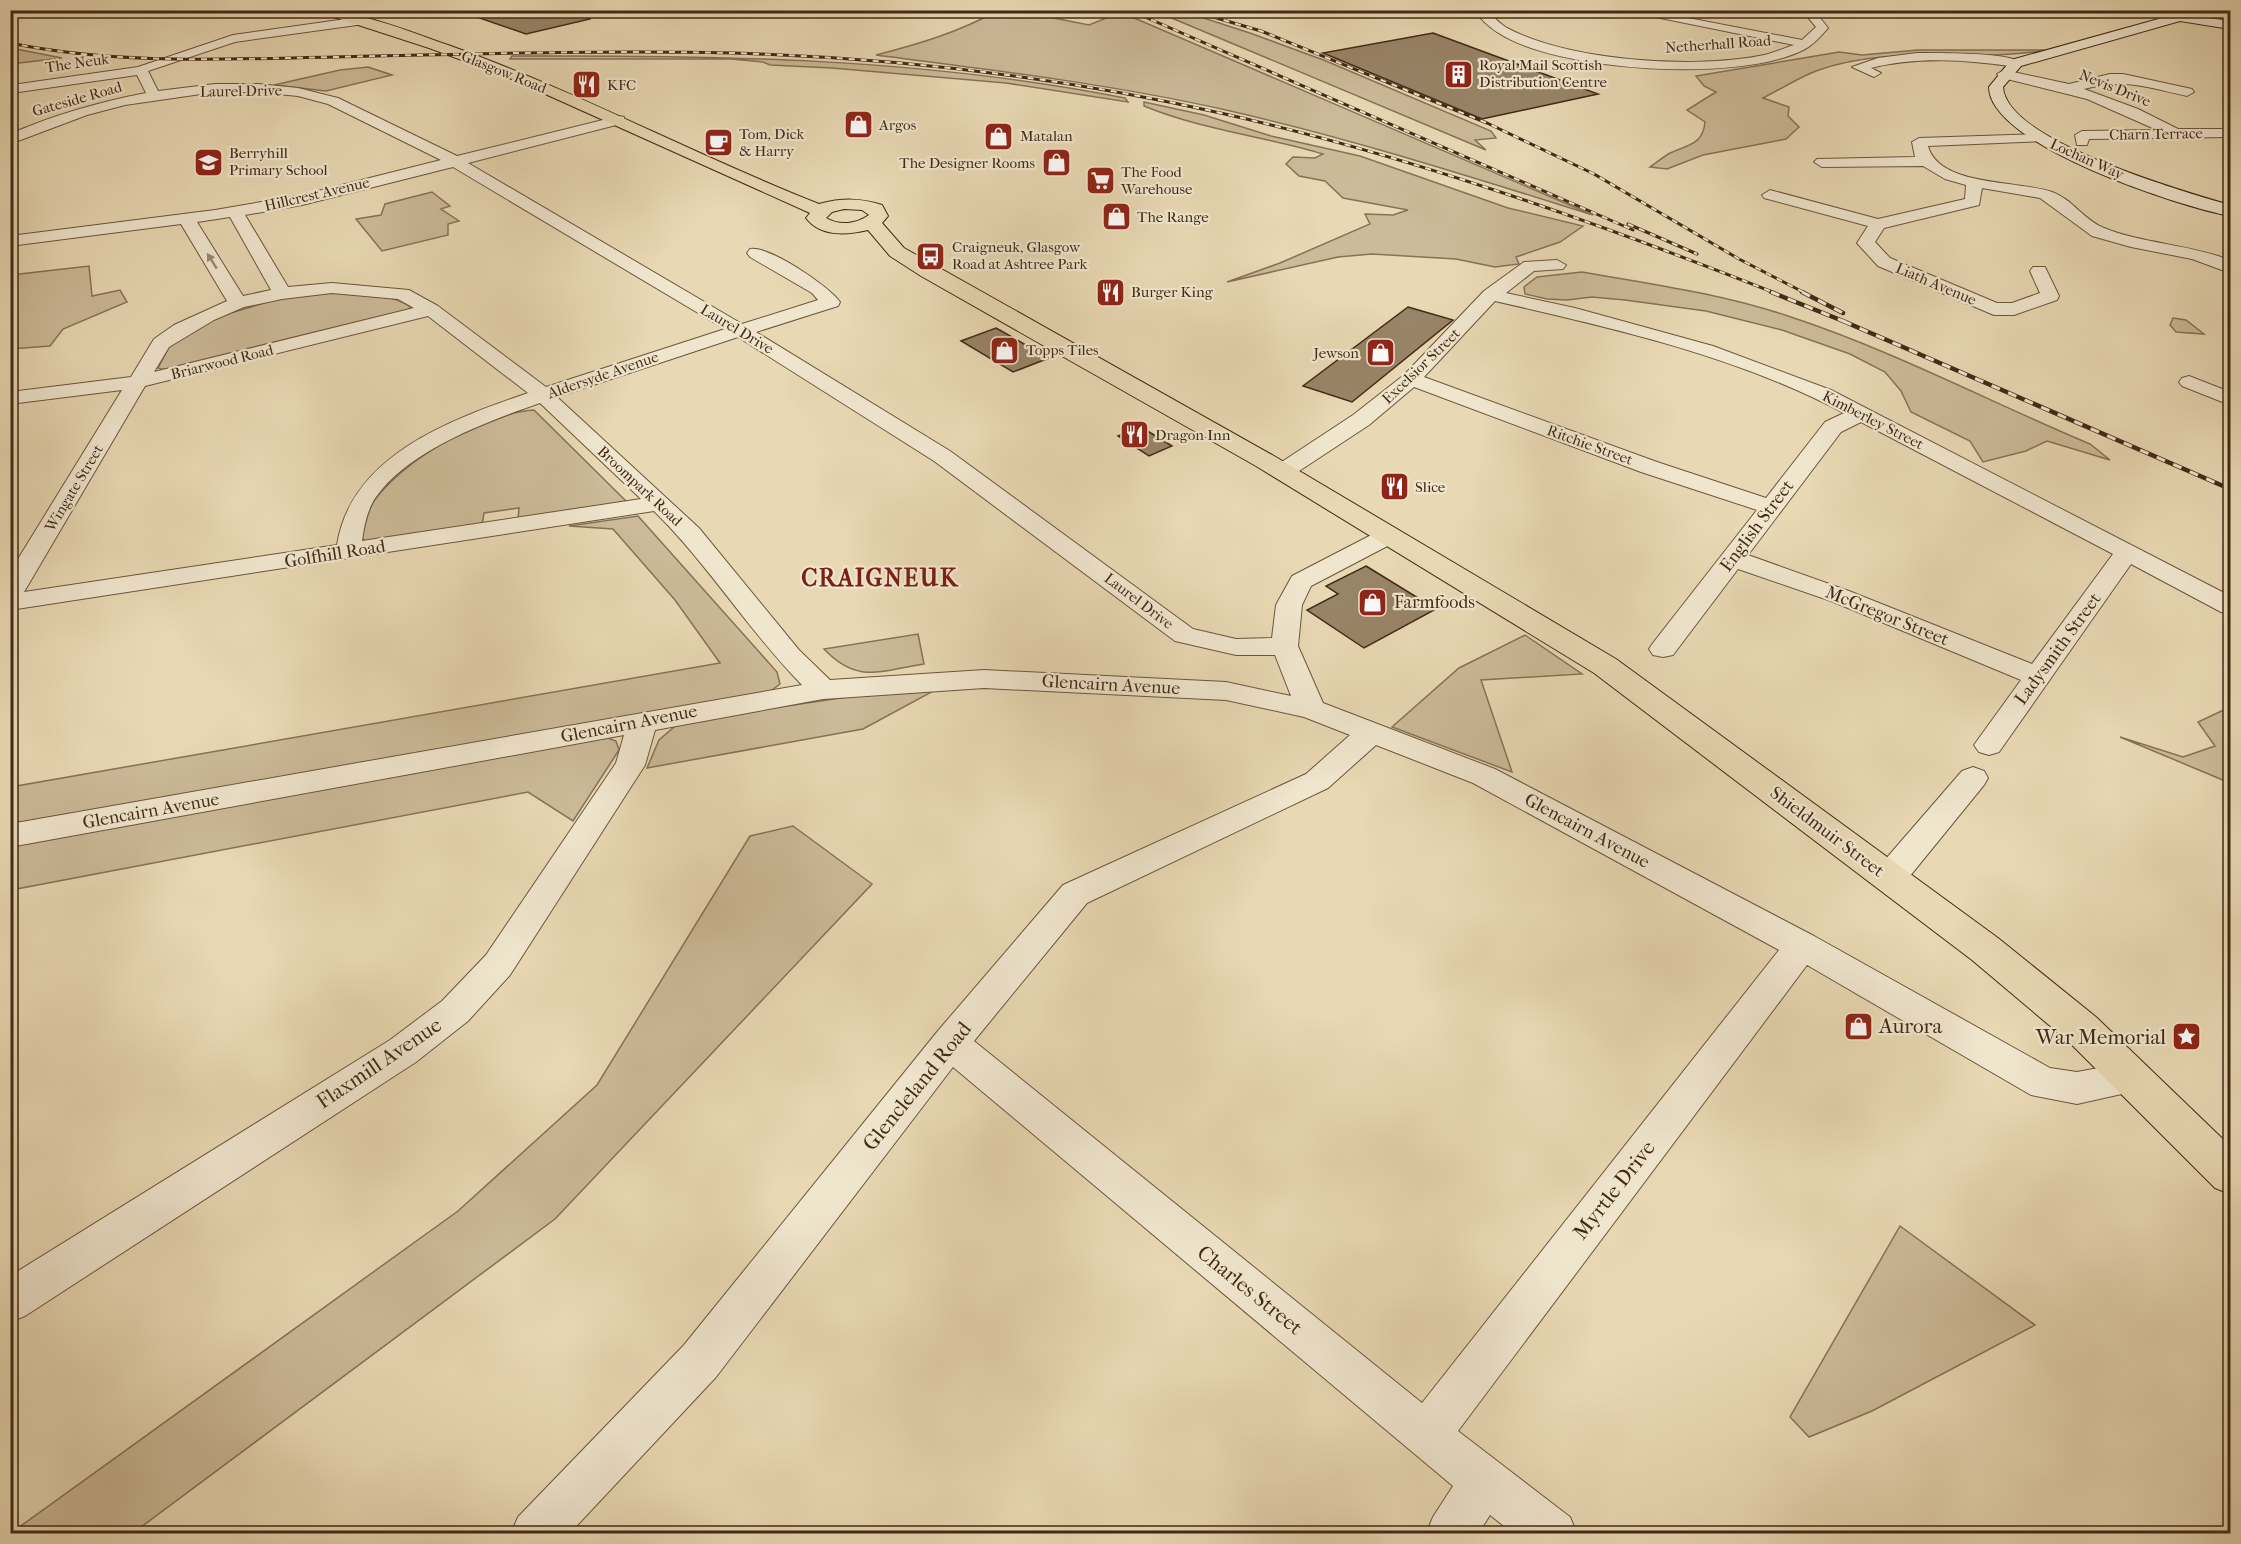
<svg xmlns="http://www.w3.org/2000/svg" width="2241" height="1544" viewBox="0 0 2241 1544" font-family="'IM FELL French Canon',serif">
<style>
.green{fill:#ccba98;stroke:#877256;stroke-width:1.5}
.building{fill:#988467;stroke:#422914;stroke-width:1.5}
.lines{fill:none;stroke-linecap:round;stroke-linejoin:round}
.street-casing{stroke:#6c553c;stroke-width:2}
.secondary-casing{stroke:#422914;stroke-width:2}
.primary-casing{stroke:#422914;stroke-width:2}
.street{fill:#f0e6ce;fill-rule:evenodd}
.secondary{fill:#f0e6ce;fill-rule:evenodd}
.primary{fill:#e8d8b3;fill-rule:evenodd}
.rail-far1-casing{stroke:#422914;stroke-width:3}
.rail-casing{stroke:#422914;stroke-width:4.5}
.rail-far1{stroke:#f0e6ce;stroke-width:2;stroke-dasharray:6;stroke-linecap:butt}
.rail{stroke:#f0e6ce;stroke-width:3;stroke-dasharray:9;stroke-linecap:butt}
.oneway{fill:#998871}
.labels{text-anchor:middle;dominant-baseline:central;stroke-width:4.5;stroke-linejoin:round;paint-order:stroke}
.far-street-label{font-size:15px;fill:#422914;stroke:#f0e6ce}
.far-poi-label{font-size:15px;fill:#422914;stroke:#f0e6ce;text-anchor:start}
.street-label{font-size:18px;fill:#422914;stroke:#f0e6ce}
.poi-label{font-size:18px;fill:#422914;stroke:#f0e6ce;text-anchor:start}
.near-poi-label{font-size:21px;fill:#422914;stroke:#f0e6ce;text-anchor:start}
.near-street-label{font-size:21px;fill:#422914;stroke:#f0e6ce}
.district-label{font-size:24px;font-weight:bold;letter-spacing:1.5px;fill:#7a1f14;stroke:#f0e6ce}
</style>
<rect width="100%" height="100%" fill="#e8d8b3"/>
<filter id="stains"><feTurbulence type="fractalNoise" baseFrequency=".00333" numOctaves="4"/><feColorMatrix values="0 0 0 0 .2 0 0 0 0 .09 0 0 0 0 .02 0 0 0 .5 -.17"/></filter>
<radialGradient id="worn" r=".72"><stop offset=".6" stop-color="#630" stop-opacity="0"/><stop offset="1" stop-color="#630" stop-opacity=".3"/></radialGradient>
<!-- green -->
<path class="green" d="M997 11H1018L1089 25 1109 17 1096 11H1118L1593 215C1471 177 1350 138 1226 110 1110 84 993 70 876 55 919 44 959 32 997 11Z
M1155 11 1185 12 1250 33 1326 61 1491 131 1496 138 1475 140 1486 150Z
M11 48 62 58 11 64Z
M1918 50H2048C1972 63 1890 44 1816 71 1798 78 1781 89 1763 98L1789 107 1788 116 1799 127 1786 139 1703 155 1667 169 1650 167C1656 163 1663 157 1670 153 1687 145 1703 145 1705 122L1687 110 1716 92 1704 86 1696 76 1839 52 1862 55Z
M512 56C717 55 923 58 1125 98L1128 102 1006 83 832 68 770 65 763 62 731 59H510Z
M368 67 392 75 326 91 274 85 340 70Z
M1144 102 1204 115 1271 136 1360 156 1508 208 1583 226 1560 242 1516 257 1519 264 1495 267 1456 259 1372 254 1338 257 1227 282 1280 263 1370 224 1365 214 1393 215 1408 210 1343 198 1325 181 1299 176 1286 164 1293 157 1315 158 1323 154C1264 136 1202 130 1144 106Z
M432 192 450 206 441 209 459 221 448 224V235L382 251 356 219 381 215 385 204Z
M89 266 92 296 120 290 127 302 63 329 50 346 11 349V275Z
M1582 272C1652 284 1723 294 1791 317 1894 351 1990 402 2090 444L2110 460 2047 441 2026 451 1983 462 1970 441 1911 412 1901 391 1885 372 1850 354 1782 330 1706 311 1625 300 1592 297 1567 300 1547 299 1525 294 1524 287 1537 277Z
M346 292C368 293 391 295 411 307L406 311 169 371 158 368 169 347 214 318 284 297Z
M2173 318 2186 320 2204 334 2176 332 2170 325Z
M534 410 627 502 518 520 519 508 484 513 482 526 379 541H365L358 535C367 477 479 413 534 410Z
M638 516 777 672 780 684 768 693 11 828V787L720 663 675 600 613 529 569 526Z
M918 634 924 664C880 671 857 684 824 649Z
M1525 635 1582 674 1481 680 1512 772 1392 727 1459 668Z
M914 687 939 688 863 729 647 768 659 740 680 722Z
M2230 707V783L2120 737 2183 757 2215 746 2198 722Z
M602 736 616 741 619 750 573 821 528 792 11 890V842Z
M793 826 872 884 555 1219 133 1533H11L458 1211 597 1085 750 836Z
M1900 1226 2035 1325 1872 1411 1809 1437 1790 1417Z"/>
<!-- building -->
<path class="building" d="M469 10H589L590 19 526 34 468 14Z
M1433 33 1598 94 1482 119 1323 53Z
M1408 307 1453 320 1352 402 1303 386Z
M996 328 1049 358 1013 372 961 341Z
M1141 427 1172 446 1149 456 1118 436Z
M1366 566 1436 609 1364 648 1307 610 1338 594 1326 586Z"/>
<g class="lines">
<defs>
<path id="street" d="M1474 10H1486C1493 16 1500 24 1507 28 1569 61 1691 69 1759 56 1771 54 1782 49 1794 45L1621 10H1647L1802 40 1816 27 1802 10H1814L1828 28C1822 35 1813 45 1805 49 1742 83 1556 72 1497 32 1489 27 1480 18 1474 10Z
M360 17 364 18V24L235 42 148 71 158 91 215 84H258L298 88 338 98 457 156 619 116 624 117V123L468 163 742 324 818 300 812 293 750 257 747 253 750 249C768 245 829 286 840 302L838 306 756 332 950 451 1193 629 1236 639 1272 638 1276 605 1292 576 1379 531 1388 529 1397 531 1400 536 1397 541 1311 586 1302 605 1298 646 1323 703 1495 769 1814 936 2050 1068 2077 1072 2131 1062 2144 1067 2150 1078 2144 1089 2077 1104 2031 1095 1807 965 1458 1431 1570 1517 1577 1534H1514L1490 1515 1478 1534H1426L1433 1517 1453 1486 953 1067 716 1377 569 1534H511L518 1517 684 1345 937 1032 1063 885 1306 774 1350 735 1304 717 1226 700 984 688 823 699 655 730 645 765 510 975 468 1021 416 1062 25 1316 10 1322V1276L390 1040 442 1001 486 955 616 763 624 735 10 847V824L802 685C748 630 708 564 654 511L10 610V572L122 390 10 404V392L131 377 154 339 174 325 227 301 181 224 10 246V236L215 210 302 195 441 160 328 104 298 96 258 92H215L125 105 87 115 10 144V134C54 115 99 102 146 93L137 75 19 92 12 88 19 84 138 67 233 35ZM453 167 725 329 546 387 438 306 409 290 332 283 288 287 245 215 302 205ZM230 217 271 290 243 296 197 222ZM332 293 398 299 414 308 154 372 169 347 214 320 244 307 282 299ZM428 316 528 393C452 419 351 455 337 545L24 592 145 386ZM738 337 934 461 1175 641 1236 655H1275L1291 696 1226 682 984 670 830 680 799 650 699 528 557 397ZM540 403 641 499 362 541C364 526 367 510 376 497 409 450 488 421 540 403ZM1376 745 1473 783 1779 950 1422 1403 974 1041 1087 903 1328 788Z
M1917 53C1936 53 2010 52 2022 63L2016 67C1968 60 1919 56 1871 68L1881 73 1874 77 1852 67 1878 58Z
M2004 70 2069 84 2110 74H2123L2192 89 2194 92 2187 96C2146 87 2126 78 2084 89L2138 109 2178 129H2230V137L2089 139 2087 145H2077L2075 135 2082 131 2157 130 2087 99 1999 77 1997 74Z
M2040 134 2047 138 2045 141 1928 146C1939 187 2018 180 2052 192 2072 199 2084 220 2104 228 2141 243 2183 244 2221 257L2230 261V273L2192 259 2131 247 2092 236 2040 198 1982 188 1979 205 1884 228 1875 242 1890 258 1997 303H2012L2040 293 2030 271 2033 267H2045L2059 296 2057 300 2014 315H1994L1878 266 1857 243 1868 226 1764 198 1762 195 1770 190 1878 219 1965 199 1966 185 1945 179 1923 166 1822 167 1814 162 1817 159 1915 157 1912 142 1919 138Z
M1557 260 1566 265 1563 269 1534 271 1506 293 1575 308 1713 346 1831 390 2230 596V614L2221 612 2131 564 1999 752 1989 755 1979 752 1974 745 2021 680 1831 601 1738 569 1673 655 1663 657 1653 655 1649 649 1653 643 1757 510 1641 472 1414 387 1369 425 1290 477H1274L1271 472 1274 467 1353 415 1404 375 1484 291 1524 262ZM1495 301C1613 328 1737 356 1844 413L1825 422 1766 498 1657 462 1424 377ZM1861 422 2113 554 2032 664 1849 591 1748 555 1841 432Z
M2189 376 2230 392V405L2182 386 2179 382 2182 378Z
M1973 767 1984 771 1988 778 1984 785 1901 887 1889 890 1877 887 1873 878 1877 869 1962 771Z"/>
<path id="secondary" d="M2152 10 2230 21V29L2180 21 2021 66 2003 87C2006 141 2185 192 2230 205V216C2181 207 1989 145 1989 87L2011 60 2162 18 2152 16Z"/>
<path id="primary" d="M312 10C358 10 405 30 448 45 575 90 694 155 819 204 842 198 860 198 882 205L888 216 882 223 904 248 1274 456 1616 659 1998 938 2096 1017 2230 1146V1194L2215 1188 2068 1041 1972 960 1594 673 1256 466 921 276 890 256 868 230C847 235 820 237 806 218L810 213 505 76 429 48ZM844 209 862 210 869 215C856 224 840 226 826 218L832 212Z"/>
</defs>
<!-- street casing -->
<use href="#street" class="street-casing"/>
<!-- secondary casing -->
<use href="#secondary" class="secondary-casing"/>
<!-- primary casing -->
<use href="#primary" class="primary-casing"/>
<!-- street -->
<use href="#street" class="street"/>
<!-- secondary -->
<use href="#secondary" class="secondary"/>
<!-- primary -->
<use href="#primary" class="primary"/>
<defs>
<path id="rail-far1" d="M1129 10 1633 230
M1189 10 1261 31 1487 123 1594 174 1739 259 1805 293
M10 43C118 65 225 59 334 57 467 54 600 50 732 53 898 58 1063 77 1225 114 1414 157 1595 222 1775 293
M1628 224 1697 254"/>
<path id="rail" d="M1771 292 1848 323
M1802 292 1843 313
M1843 321 2230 489"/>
</defs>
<!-- rail-far1 casing -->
<use href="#rail-far1" class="rail-far1-casing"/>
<!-- rail casing -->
<use href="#rail" class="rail-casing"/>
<!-- rail-far1 -->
<use href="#rail-far1" class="rail-far1"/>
<!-- rail -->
<use href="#rail" class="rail"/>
</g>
<!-- one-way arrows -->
<defs><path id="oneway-solid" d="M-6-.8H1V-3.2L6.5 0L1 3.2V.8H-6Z" transform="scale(1.5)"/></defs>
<use class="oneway" href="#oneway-solid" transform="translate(212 261) rotate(-122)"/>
<!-- icons -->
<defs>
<symbol id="building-square" viewBox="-11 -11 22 22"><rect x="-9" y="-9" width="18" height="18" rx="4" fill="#8f2418" stroke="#f0e6ce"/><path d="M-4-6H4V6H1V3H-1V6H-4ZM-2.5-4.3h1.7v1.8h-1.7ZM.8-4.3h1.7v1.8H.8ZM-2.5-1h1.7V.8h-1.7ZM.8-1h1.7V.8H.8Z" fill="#fff"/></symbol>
<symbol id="restaurant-square" viewBox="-11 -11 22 22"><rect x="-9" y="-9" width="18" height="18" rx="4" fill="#8f2418" stroke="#f0e6ce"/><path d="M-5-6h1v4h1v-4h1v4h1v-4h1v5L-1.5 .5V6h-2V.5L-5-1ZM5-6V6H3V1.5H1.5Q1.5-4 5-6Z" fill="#fff"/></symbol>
<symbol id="shop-square" viewBox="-11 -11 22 22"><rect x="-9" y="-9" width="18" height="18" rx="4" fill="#8f2418" stroke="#f0e6ce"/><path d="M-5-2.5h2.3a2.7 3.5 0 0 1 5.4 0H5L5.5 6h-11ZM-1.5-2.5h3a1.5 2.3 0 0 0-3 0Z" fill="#fff"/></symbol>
<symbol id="cafe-square" viewBox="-11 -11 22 22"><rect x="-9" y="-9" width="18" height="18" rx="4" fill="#8f2418" stroke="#f0e6ce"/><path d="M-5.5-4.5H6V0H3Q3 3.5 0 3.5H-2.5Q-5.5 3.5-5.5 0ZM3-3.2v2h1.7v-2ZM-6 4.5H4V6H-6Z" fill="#fff"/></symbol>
<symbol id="school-square" viewBox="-11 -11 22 22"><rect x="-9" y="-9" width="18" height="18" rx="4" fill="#8f2418" stroke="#f0e6ce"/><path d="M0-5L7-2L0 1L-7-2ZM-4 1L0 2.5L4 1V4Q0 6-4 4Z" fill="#fff"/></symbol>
<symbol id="supermarket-square" viewBox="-11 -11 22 22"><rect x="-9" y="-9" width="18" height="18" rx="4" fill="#8f2418" stroke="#f0e6ce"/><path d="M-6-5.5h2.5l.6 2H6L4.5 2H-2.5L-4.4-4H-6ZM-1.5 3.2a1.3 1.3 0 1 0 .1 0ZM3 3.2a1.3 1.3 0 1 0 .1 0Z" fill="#fff"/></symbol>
<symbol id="bus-square" viewBox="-11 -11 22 22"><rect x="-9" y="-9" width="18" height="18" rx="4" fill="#8f2418" stroke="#f0e6ce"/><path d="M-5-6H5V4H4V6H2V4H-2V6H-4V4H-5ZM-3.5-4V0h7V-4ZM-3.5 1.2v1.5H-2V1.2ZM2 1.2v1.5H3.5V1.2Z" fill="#fff"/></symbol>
<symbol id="sight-square" viewBox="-11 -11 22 22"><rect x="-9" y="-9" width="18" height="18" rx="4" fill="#8f2418" stroke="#f0e6ce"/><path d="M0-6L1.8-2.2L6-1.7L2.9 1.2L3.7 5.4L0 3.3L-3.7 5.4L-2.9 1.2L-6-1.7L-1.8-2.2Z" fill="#fff"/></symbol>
</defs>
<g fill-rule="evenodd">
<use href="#building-square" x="1442" y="58" width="33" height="33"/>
<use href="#restaurant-square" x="570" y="68" width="33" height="33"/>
<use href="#shop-square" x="842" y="108" width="33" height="33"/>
<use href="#shop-square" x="982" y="120" width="33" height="33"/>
<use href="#cafe-square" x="702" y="126" width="33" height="33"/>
<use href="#school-square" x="192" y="146" width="33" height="33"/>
<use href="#shop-square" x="1040" y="146" width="33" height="33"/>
<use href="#supermarket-square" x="1084" y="164" width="33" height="33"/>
<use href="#shop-square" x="1100" y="200" width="33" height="33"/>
<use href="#bus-square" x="914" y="240" width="33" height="33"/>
<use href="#restaurant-square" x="1094" y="276" width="33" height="33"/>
<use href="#shop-square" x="988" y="334" width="33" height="33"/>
<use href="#shop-square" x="1364" y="336" width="33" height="33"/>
<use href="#restaurant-square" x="1118" y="418" width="33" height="33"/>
<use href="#restaurant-square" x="1378" y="470" width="33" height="33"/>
<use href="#shop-square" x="1356" y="586" width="33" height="33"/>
<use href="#shop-square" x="1842" y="1010" width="33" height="33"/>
<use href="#sight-square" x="2170" y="1020" width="33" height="33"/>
</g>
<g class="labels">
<!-- far-street labels -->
<g class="far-street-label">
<text transform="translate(1718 44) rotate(-4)">Netherhall Road</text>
<text transform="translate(77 63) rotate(-8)">The Neuk</text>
<text transform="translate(504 72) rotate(22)">Glasgow Road</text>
<text transform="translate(2115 88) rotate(22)">Nevis Drive</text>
<text transform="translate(241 91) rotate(-1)">Laurel Drive</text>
<text transform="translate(77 99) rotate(-16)">Gateside Road</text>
<text transform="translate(2156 134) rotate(-1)">Charn Terrace</text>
<text transform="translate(2087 159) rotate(24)">Lochan Way</text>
<text transform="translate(317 194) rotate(-13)">Hillcrest Avenue</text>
<text transform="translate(1936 284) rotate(23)">Liath Avenue</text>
<text transform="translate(737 329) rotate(31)">Laurel Drive</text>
<text transform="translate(222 362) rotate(-14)">Briarwood Road</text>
<text transform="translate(1421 366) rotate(-44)">Excelsior Street</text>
<text transform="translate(603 375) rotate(-19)">Aldersyde Avenue</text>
<text transform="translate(1873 420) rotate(27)">Kimberley Street</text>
<text transform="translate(1590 445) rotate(20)">Ritchie Street</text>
<text transform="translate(640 486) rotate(43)">Broompark Road</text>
<text transform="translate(74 488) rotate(-59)">Wingate Street</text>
<text transform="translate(1139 601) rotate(37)">Laurel Drive</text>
</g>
<!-- far-poi labels -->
<g class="far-poi-label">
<text x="1479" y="65">Royal Mail Scottish<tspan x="1479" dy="17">Distribution Centre</tspan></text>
<text x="607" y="85">KFC</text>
<text x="879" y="125">Argos</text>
<text x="739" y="134">Tom, Dick<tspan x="739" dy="17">&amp; Harry</tspan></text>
<text x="1020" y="136">Matalan</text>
<text x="229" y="153">Berryhill<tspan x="229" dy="17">Primary School</tspan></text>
<text x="1035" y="163" text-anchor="end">The Designer Rooms</text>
<text x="1121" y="172">The Food<tspan x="1121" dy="17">Warehouse</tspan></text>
<text x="1137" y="217">The Range</text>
<text x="952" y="247">Craigneuk, Glasgow<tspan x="952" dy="17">Road at Ashtree Park</tspan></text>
<text x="1131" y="292">Burger King</text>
<text x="1026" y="350">Topps Tiles</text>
<text x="1359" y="353" text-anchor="end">Jewson</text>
<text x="1155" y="435">Dragon Inn</text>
<text x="1415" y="487">Slice</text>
</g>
<!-- street labels -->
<g class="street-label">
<text transform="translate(1757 526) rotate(-53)">English Street</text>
<text transform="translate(335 554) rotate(-9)">Golfhill Road</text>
<text transform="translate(1887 616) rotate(22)">McGregor Street</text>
<text transform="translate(2058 649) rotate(-54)">Ladysmith Street</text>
<text transform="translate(1111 685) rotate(3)">Glencairn Avenue</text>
<text transform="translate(629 724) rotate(-11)">Glencairn Avenue</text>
<text transform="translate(151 811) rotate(-10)">Glencairn Avenue</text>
<text transform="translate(1587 831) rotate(28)">Glencairn Avenue</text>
<text transform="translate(1827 832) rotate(37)">Shieldmuir Street</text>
</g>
<!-- poi labels -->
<g class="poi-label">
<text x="1394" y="602">Farmfoods</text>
</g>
<!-- near-poi labels -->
<g class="near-poi-label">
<text x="1879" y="1026">Aurora</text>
<text x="2166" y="1037" text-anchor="end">War Memorial</text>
</g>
<!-- near-street labels -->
<g class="near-street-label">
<text transform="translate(379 1063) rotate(-34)">Flaxmill Avenue</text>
<text transform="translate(917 1086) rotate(-51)">Glencleland Road</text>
<text transform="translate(1614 1190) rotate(-52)">Myrtle Drive</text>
<text transform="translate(1250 1290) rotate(39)">Charles Street</text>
</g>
<!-- district labels -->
<g class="district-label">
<text x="880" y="578">CRAIGNEUK</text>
</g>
</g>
<!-- margin -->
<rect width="2241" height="1544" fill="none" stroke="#e8d8b3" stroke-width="36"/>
<rect x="12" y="12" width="2217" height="1520" fill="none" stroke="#422914" stroke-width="3"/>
<rect x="18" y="18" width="2205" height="1508" fill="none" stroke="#422914" stroke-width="1.5"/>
<rect width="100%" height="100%" filter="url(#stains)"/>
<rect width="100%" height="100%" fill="url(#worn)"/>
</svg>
